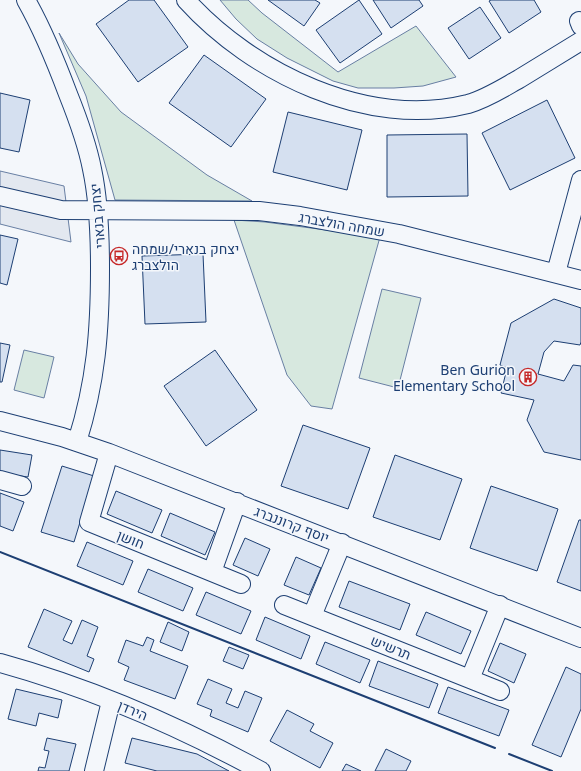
<svg xmlns="http://www.w3.org/2000/svg" width="581" height="771" viewBox="0 0 581 771" font-family="'Noto Sans',Heebo,sans-serif">
<style>
.green{fill:#d7e8df;stroke:#687fa3}
.parking{fill:#e3e8f0;stroke:#687fa3}
.building{fill:#d5e0f0;stroke:#1d3f73}
.lines{fill:none;stroke-linecap:round;stroke-linejoin:round}
.minor-casing{stroke:#1d3f73;stroke-width:20}
.minor{stroke:#f4f7fb;stroke-width:18}
.wall{stroke:#1d3f73;stroke-width:2}
.labels{text-anchor:middle;dominant-baseline:central;stroke-width:3;stroke-linejoin:round;paint-order:stroke}
.street-label{font-size:14px;fill:#1d3f73;stroke:#f4f7fb}
.poi-label{font-size:14px;fill:#1d3f73;stroke:#f4f7fb;text-anchor:start}
</style>
<rect width="100%" height="100%" fill="#f4f7fb"/>
<!-- green -->
<path class="green" d="M220 0H248L262 13 338 72 416 26 456 77 423 86 394 88H358L333 81 287 58 257 39 236 19Z
M59 33 78 64 121 112 207 175 252 201 115 200 86 96Z
M234 220 265 222 380 237 332 409 311 406 287 375Z
M382 289 421 298 398 388 359 378Z
M24 350 54 357 44 398 14 390Z"/>
<!-- parking -->
<path class="parking" d="M0 171 64 186 71 242 0 224Z"/>
<!-- building -->
<path class="building" d="M129 0H154L188 47 138 82 96 24Z
M268 0H315L320 3 304 26Z
M359 0 382 34 340 63 316 30Z
M373 0H419L423 6 391 28Z
M491 0H534L541 12 509 33 489 1Z
M480 7 501 38 469 59 448 28Z
M204 55 266 99 231 147 169 103Z
M0 93 30 100 19 152 0 148Z
M547 100 575 158 510 190 482 133Z
M288 112 362 130 347 190 273 172Z
M467 134 468 196 387 197V135Z
M0 235 18 239 7 285 0 283Z
M203 254 206 322 145 324 142 256Z
M554 299 581 308V342L580 345 554 341 544 352 538 374 564 381 573 365 581 366V460L544 452 527 420 534 400 501 393 507 368 500 365 511 323Z
M0 343 10 345 2 382H0Z
M215 350 257 410 206 446 164 386Z
M303 425 370 448 348 509 281 486Z
M0 450 32 455 28 477 0 473Z
M395 455 462 479 440 540 373 517Z
M62 466 94 476 74 542 41 532Z
M491 486 558 509 537 571 470 548Z
M116 491 162 510 152 533 107 514Z
M0 493 24 502 13 531 0 526Z
M170 513 215 532 205 555 161 536Z
M579 520H581V591L557 582Z
M245 538 270 549 258 576 233 565Z
M87 542 133 561 123 585 77 566Z
M296 557 321 568 309 595 284 585Z
M148 569 193 588 183 611 138 592Z
M349 581 410 604 400 630 339 607Z
M206 592 251 611 241 634 196 615Z
M44 609 72 621 63 640 72 644 82 620 98 627 87 656 94 659 89 672 28 647Z
M426 612 471 631 461 654 416 635Z
M265 617 310 636 301 659 256 640Z
M168 622 189 632 182 651 160 642Z
M147 637 154 640 150 651 188 666 175 699 124 680 129 667 118 662 126 640 143 646Z
M325 642 370 660 360 683 316 664Z
M500 643 526 654 514 683 488 671Z
M229 647 249 655 243 669 223 661Z
M378 661 438 684 429 708 369 686Z
M566 667 581 674V709L561 757 532 745Z
M208 679 232 689 226 703 238 708 245 691 262 698 248 732 210 716 212 710 197 704Z
M448 687 509 710 499 736 438 713Z
M16 689 62 700 58 718 39 713 36 726 8 719Z
M287 710 314 724 310 731 333 743 320 768 270 741Z
M47 738 76 744 69 771H38L39 767 45 768 49 751 44 750Z
M132 738 197 754 229 771H157L125 763Z
M386 749 411 761 406 771H375Z
M346 764 361 771H342Z"/>
<g class="lines">
<defs>
<path id="minor" d="M26 0C43 30 56 62 68 94 78 119 87 143 92 169 99 202 100 235 100 268 100 331 96 382 77 442
M186 0C252 73 367 129 468 104 486 99 503 88 519 79 540 66 560 54 581 41
M579 21 581 26
M0 196 61 210 259 211 300 216 399 234 581 280
M556 273 581 180
M0 421 62 437 109 453 581 638
M109 453 89 522 241 584
M0 480 22 486
M212 572 237 502
M284 605 500 691
M312 616 342 543
M0 663C91 688 178 726 261 771
M470 679 500 605
M94 771 111 701"/>
</defs>
<!-- minor casing -->
<use href="#minor" class="minor-casing"/>
<!-- minor -->
<use href="#minor" class="minor"/>
<!-- wall -->
<path class="wall" d="M0 552 495 748
M509 754 552 771"/>
</g>
<!-- icons -->
<defs>
<symbol id="bus-ring" viewBox="-11 -11 22 22"><circle r="9.5" fill="#f4f7fb" stroke="#c62828" stroke-width="1.5"/><path d="M-5-6H5V4H4V6H2V4H-2V6H-4V4H-5ZM-3.5-4V0h7V-4ZM-3.5 1.2v1.5H-2V1.2ZM2 1.2v1.5H3.5V1.2Z" fill="#c62828"/></symbol>
<symbol id="building-ring" viewBox="-11 -11 22 22"><circle r="9.5" fill="#f4f7fb" stroke="#c62828" stroke-width="1.5"/><path d="M-4-6H4V6H1V3H-1V6H-4ZM-2.5-4.3h1.7v1.8h-1.7ZM.8-4.3h1.7v1.8H.8ZM-2.5-1h1.7V.8h-1.7ZM.8-1h1.7V.8H.8Z" fill="#c62828"/></symbol>
</defs>
<g fill-rule="evenodd">
<use href="#bus-ring" x="109" y="246" width="20" height="20"/>
<use href="#building-ring" x="518" y="367" width="20" height="20"/>
</g>
<g class="labels">
<!-- street labels -->
<g class="street-label">
<text transform="translate(97 216) rotate(-95)">יצחק בנארי</text>
<text transform="translate(342 224) rotate(10)">שמחה הולצברג</text>
<text transform="translate(292 524) rotate(21)">יוסף קרוננברג</text>
<text transform="translate(131 539) rotate(22)">חושן</text>
<text transform="translate(391 647) rotate(22)">תרשיש</text>
<text transform="translate(133 710) rotate(22)">הירדן</text>
</g>
<!-- poi labels -->
<g class="poi-label">
<text x="132" y="248">יצחק בנארי/שמחה<tspan x="132" dy="16">הולצברג</tspan></text>
<text x="515" y="369" text-anchor="end">Ben Gurion<tspan x="515" dy="16">Elementary School</tspan></text>
</g>
</g>
</svg>
